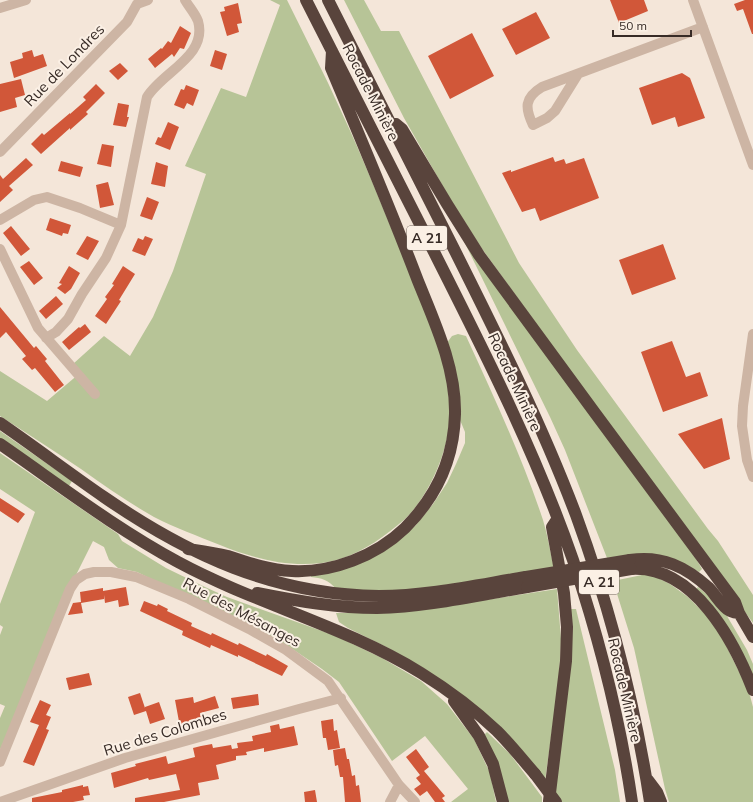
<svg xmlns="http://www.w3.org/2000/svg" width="753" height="802" viewBox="0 0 753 802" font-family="Mulish,sans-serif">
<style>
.green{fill:#b7c497}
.building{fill:#d15739}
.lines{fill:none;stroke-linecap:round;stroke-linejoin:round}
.minor{stroke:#cdb5a4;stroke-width:10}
.highway{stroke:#59443c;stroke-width:12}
.highway-bridge{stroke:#59443c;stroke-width:12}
.labels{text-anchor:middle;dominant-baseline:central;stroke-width:4;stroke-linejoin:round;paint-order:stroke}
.shield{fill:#fbf0e5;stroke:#72665f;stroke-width:1}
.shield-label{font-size:14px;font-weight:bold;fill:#372b26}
.street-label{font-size:15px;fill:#372b26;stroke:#fbf0e5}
</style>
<rect width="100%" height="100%" fill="#f4e6d9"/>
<!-- green -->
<path class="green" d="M270 0H287C305 37 324 73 341 111 364 160 384 211 405 261 421 300 441 340 447 382 448 392 450 403 450 413 450 447 430 495 405 519 385 536 365 551 340 559 300 571 257 560 220 545 198 536 175 528 154 517 129 503 105 486 81 469 54 451 27 433 0 416V371L47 401 80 373 73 364 104 336 130 356 153 317 173 271 206 174 185 166 221 88 246 97 280 5Z
M344 0H364L381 31H399L519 263 577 350 708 529 718 541 753 595V623L480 246 449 197 404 118Z
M459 231 695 557 702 569 699 572C661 549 649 553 607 558L565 450 550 417Z
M458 334 466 336C494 397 522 457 543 520 548 536 550 552 554 568L404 592 336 589C329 580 321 578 311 577V574L394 544 416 525 433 504 447 483 456 464 465 443V432L460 420 446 344 452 336Z
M0 431 72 481 69 486 0 438Z
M0 453 118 534 122 541 166 568 205 587 227 597 336 636 382 658 421 681 447 704 474 739 490 773 496 802H451L468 789 425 736 392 761 339 682 322 669 288 646 137 572 118 568 109 560 104 547 93 541 77 573 0 750V718L5 706 0 704V635L3 627 0 625V604L35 512 0 489Z
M642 575H652L670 584 688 597 716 625 749 692 753 707V802H669L665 789 634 648 613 581Z
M698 587 709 596 727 616 747 650 753 664V679C740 645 723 614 695 590Z
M557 589 561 639 559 680 545 781 425 669 388 648 348 628 339 622 336 613H379L432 608Z
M570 609H576L615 770 620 802H561L555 794Z
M487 732 510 754 542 797V802H507L484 735Z"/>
<!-- building -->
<path class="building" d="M610 0H644L648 11 619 23Z
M745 0H753V34H752L743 9 737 11 734 4Z
M238 3 242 23 237 24 239 32 227 36 220 12 225 11 224 7Z
M536 12 550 38 516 55 502 29Z
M180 26 191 33 184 49 180 48 174 57 172 54 155 68 148 59 161 48 162 49 168 41 171 43Z
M472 33 494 76 450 99 428 56Z
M32 50 34 57 43 54 47 66 14 78 10 62 23 58 22 53Z
M215 50 227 54 222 70 210 66Z
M120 63 128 71 118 80 109 71Z
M682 73 690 78 705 118 678 127 675 117 652 125 639 88Z
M21 79 25 95 15 98 17 107 0 112V84Z
M96 84 105 93 86 112 88 114 70 130V128L41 154 31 144 42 133 44 135 70 113V114L86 100 83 97Z
M186 85 199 90 193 106 187 103 184 109 174 105 181 89 184 90Z
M118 103 129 105 127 117H129L126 127 113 125Z
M168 122 179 127 170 150 155 144 158 137 161 138Z
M102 144 114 146 111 167 97 164Z
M553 157 555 162 564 159 566 164 584 158 599 198 540 221 535 208 522 212 502 173 511 170V172Z
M26 158 33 165 9 186 13 190 0 202V175L3 179Z
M61 161 83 167 80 177 58 171Z
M156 162 168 166 165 187 151 184Z
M108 182 114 205 100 208 96 185Z
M147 197 159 202 152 220 140 216Z
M50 218 71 225 68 234 63 233 62 236 46 230Z
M11 226 30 249 21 256 3 233Z
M87 236 99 241 88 260 76 254Z
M145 236 153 239 145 256 132 251 138 238 143 240Z
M663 244 676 279 632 295 619 260Z
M29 261 43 278 34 285 20 267Z
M69 266 80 273 71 289 65 294 57 288 62 284 59 283Z
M123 266 135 274 119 300 121 301 106 324 95 316 107 299 105 297 114 285 112 284Z
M56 296 63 304 46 319 39 311Z
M0 307 34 348 36 346 47 359 45 361 64 385 55 392 35 368 32 370 22 359 26 356 6 332 0 338Z
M85 324 91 332 69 350 62 342 79 327 80 328Z
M672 341 686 377 700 372 708 396 663 412 641 352Z
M722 418 730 459 704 469 678 434Z
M0 498 25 514 18 523 0 511Z
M126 587 129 605 119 607 118 600 105 603 104 595V599L81 603 83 613 68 615 73 603 81 602 80 592 103 588V591Z
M144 601 157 606 158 604 168 609 167 611 192 623 191 626 211 635 212 633 238 645 239 643 266 656 267 654 288 666 282 676 238 655V657L211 645 210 648 182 635 183 631 140 611Z
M89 673 92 685 69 690 66 678Z
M140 693 145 708V707L159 702 165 719 150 724 146 711 134 715 128 697Z
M258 694 259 705 233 709 231 698Z
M215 696 219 708 200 713 201 717 195 719 196 725 180 727 175 700 193 697 194 703Z
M40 700 51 705 46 715 51 717 46 729 49 730 34 766 23 762 39 725 30 722Z
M333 719 334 731 337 730 340 748 328 750 326 738H323L321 721Z
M279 724 280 729 294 726 298 745 264 752V748L246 752 247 755 236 756V760L216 765 219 779 198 783 200 795 164 802H135V798L180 790 176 774 149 780 148 778 114 788 111 773 136 766 135 764 166 756 168 764 195 757 193 748 201 746 212 744 213 748 231 745 232 749 238 748 237 743 253 741 252 736 271 732 270 726Z
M345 748 347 759H349L352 776 355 775 356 786 359 785 361 802H345L343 777H340L338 765 335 766 333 750Z
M416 749 429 767 424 771 445 796 442 798 445 802H435L427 791 420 796 414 789 421 784 416 778 420 775 406 757Z
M83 785V787L88 786 90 795 83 796 84 800 73 802H32V798L62 792V790Z
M315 790 317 802H305L304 792Z"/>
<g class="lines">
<!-- minor -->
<path class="minor" d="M693 0 753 165
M0 8 26 0
M578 74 555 111 547 118 533 125C525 108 524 98 542 87L703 27
M0 152 127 22 137 4 148 0
M0 220 34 200 47 197 80 208 121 225
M0 249 38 328 95 394
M753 334 743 406 742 426 747 460 753 477
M46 338 56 332 68 319 82 294 106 258 121 225 147 97C162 72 208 56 198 21 195 13 189 7 185 0
M0 762 70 589 76 580 85 574 94 572H111L136 577 189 599 249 629 286 650 328 681 399 785 415 802
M0 802 125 758 299 709 341 698
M390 802 399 785"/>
<!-- highway -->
<path class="highway" d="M306 0C347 81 388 161 429 242 481 345 535 450 573 560 599 638 620 720 632 802
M328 0C371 84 413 169 456 253 499 339 542 425 576 515 610 608 635 704 650 802
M396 124 402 129 447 204 479 255 595 413 735 602 739 613 753 637
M0 423C35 447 69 473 104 497 188 555 274 595 379 596 428 596 477 585 526 577
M0 444C58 484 115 528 178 562 256 604 345 626 421 673 445 688 476 711 497 731 510 744 522 759 535 774
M188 549C201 551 215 553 228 556 249 563 269 570 292 571 332 573 376 556 405 528 436 497 454 459 455 414 456 368 435 323 418 281 391 210 361 139 331 68L332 51
M630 560C662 555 686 567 709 588 715 594 722 607 730 611 732 612 736 613 739 613
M631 569C694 565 734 641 753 690
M257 593C297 601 337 608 377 608 427 607 479 595 527 587
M454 701 479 736 493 764 503 802
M648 780 657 792 661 802
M549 801 566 661 567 627 564 593 552 527 556 521"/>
<!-- highway-bridge -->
<path class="highway-bridge" d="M526 577 630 560
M527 587 631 569
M535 774 556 802"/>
</g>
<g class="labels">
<!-- shield labels -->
<g class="shield">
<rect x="407" y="226" width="40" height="24" rx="3"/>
<rect x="579" y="570" width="40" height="24" rx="3"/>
</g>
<g class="shield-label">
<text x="427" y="238">A 21</text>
<text x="599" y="582">A 21</text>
</g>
<!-- street labels -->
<g class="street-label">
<text transform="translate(64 65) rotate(-46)">Rue de Londres</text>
<text transform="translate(371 92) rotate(63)">Rocade Minière</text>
<text transform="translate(515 382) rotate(65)">Rocade Minière</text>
<text transform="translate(242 612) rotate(28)">Rue des Mésanges</text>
<text transform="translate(625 690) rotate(77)">Rocade Minière</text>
<text transform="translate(165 732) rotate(-17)">Rue des Colombes</text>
</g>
</g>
<!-- scale -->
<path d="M613 30v6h78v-6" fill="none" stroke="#372b26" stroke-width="2"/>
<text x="619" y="30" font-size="12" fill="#372b26" stroke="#fbf0e5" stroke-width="3" paint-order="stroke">50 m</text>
</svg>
